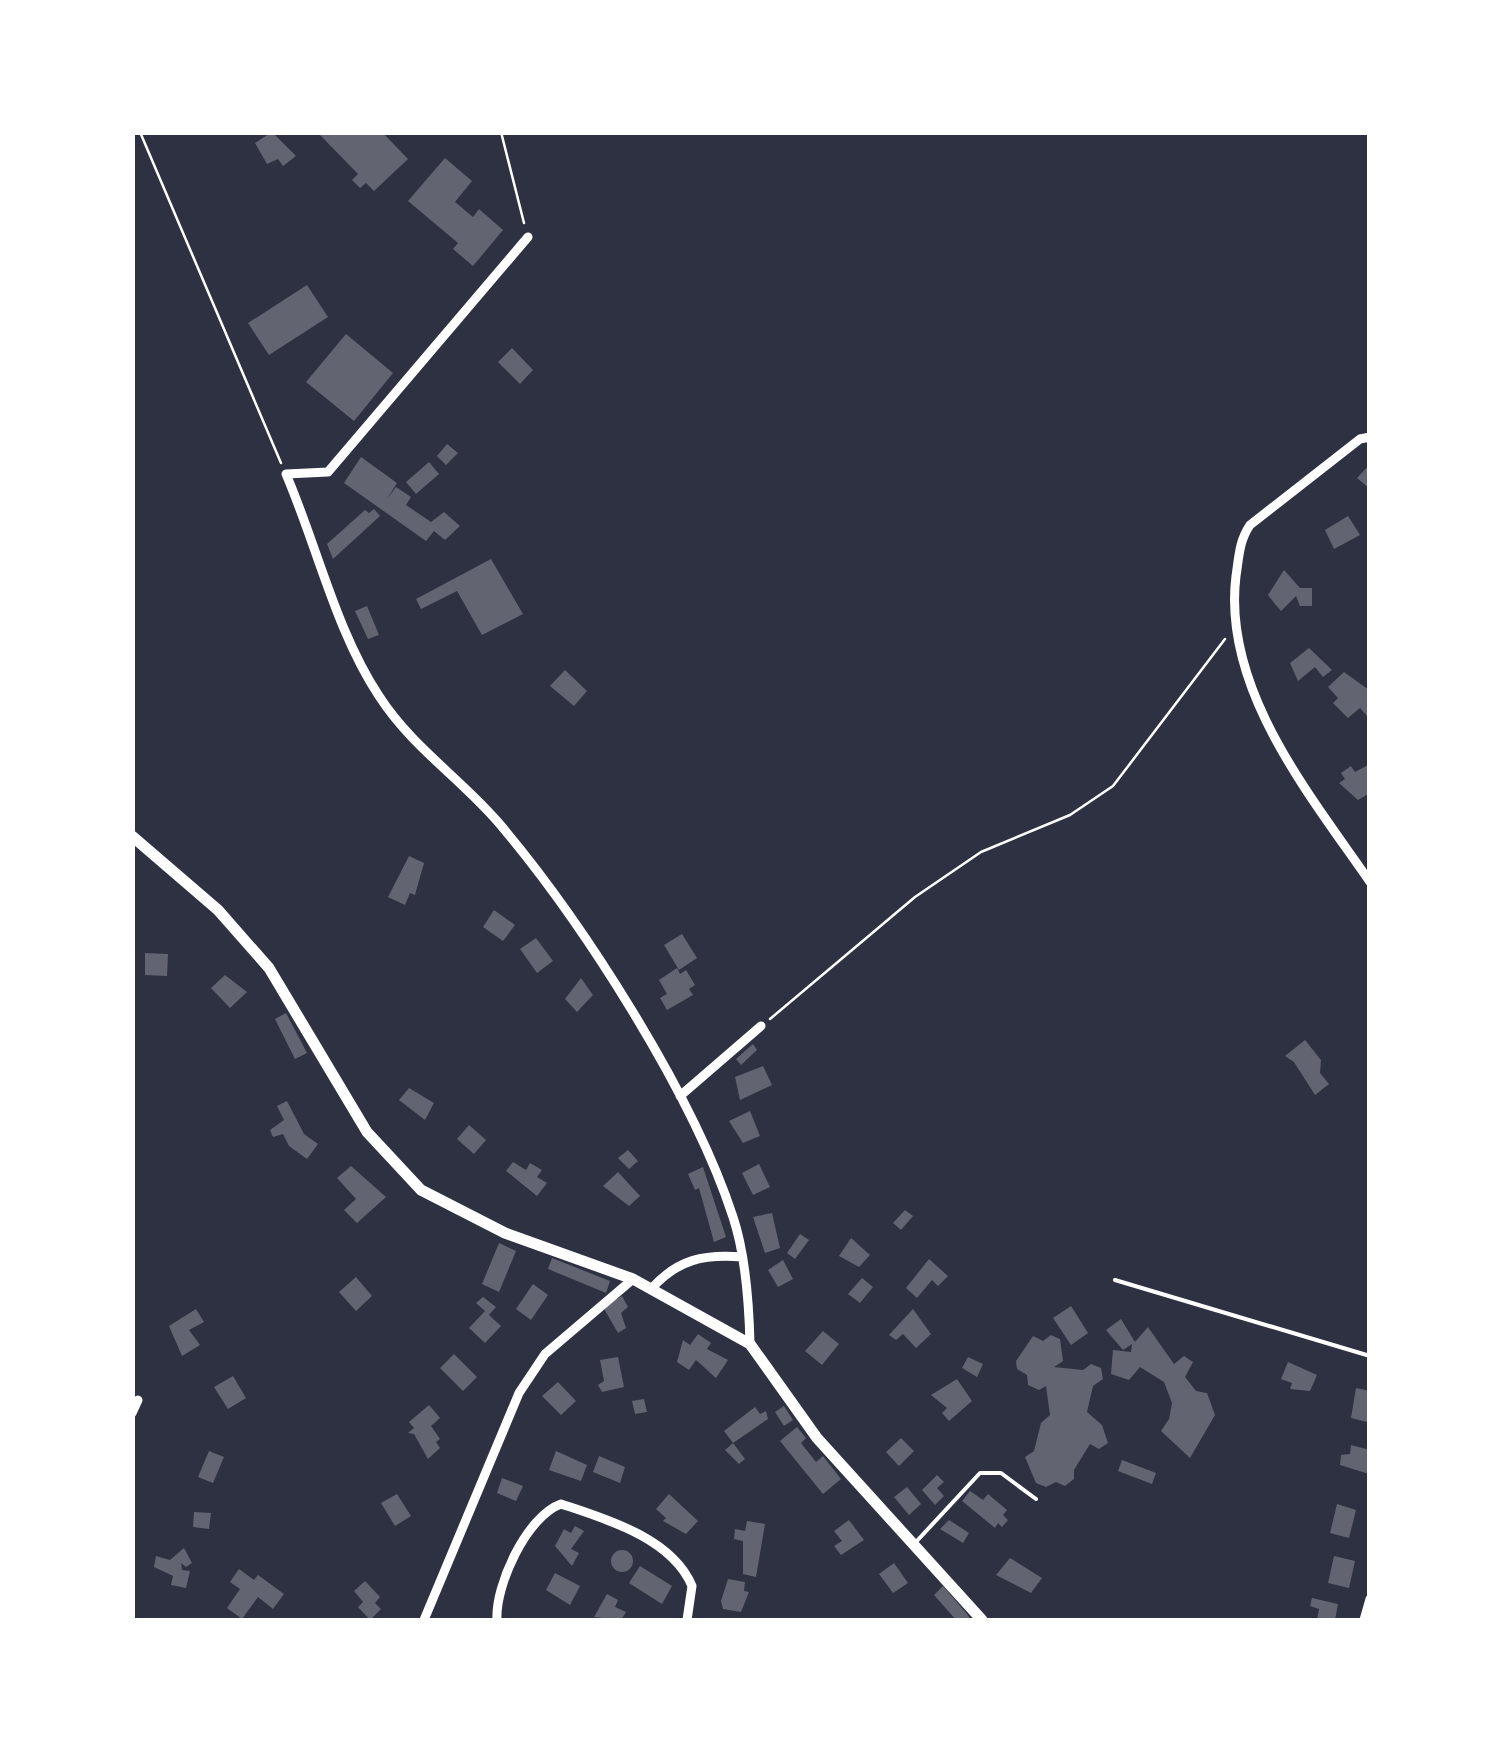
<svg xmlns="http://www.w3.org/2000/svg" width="1502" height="1753" viewBox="0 0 1502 1753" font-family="'DM Sans',sans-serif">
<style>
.building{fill:#626471}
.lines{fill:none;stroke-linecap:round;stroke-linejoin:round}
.path{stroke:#fff;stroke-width:2.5}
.service{stroke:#fff;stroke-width:4}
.minor{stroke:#fff;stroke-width:9}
.tertiary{stroke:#fff;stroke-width:11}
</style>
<rect width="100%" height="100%" fill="#2d3142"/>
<!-- building -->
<path class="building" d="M272 132 296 156 283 166 278 159 267 164 255 143Z
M317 132H382L408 159 374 191 366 183 360 188 352 180 358 174Z
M445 158 472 181 455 202 473 217 479 209 503 230 473 266 453 249 458 243 408 201Z
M307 285 328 317 269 355 248 323Z
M346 334 393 373 354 421 306 382Z
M512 348 533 370 520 384 498 362Z
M447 444 458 453 446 465 437 456Z
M361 457 397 483 387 499 396 487 411 497 406 505 431 522 444 512 460 526 445 540 434 531 426 541 344 483Z
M429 462 439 474 416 494 406 482Z
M1370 464V489L1357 478Z
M374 509 380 516 333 559 327 544 365 510 369 513Z
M1348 516 1360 535 1334 549 1325 530Z
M491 559 523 614 482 635 457 591 421 609 416 599Z
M1284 570 1300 588H1312V606H1300L1296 596 1281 611 1275 604 1268 595Z
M367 606 379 635 368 639 355 611Z
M1309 648 1332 670 1323 677 1315 667 1298 681 1290 663Z
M565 670 587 691 574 706 550 686Z
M1344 672 1369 690 1367 716 1360 708 1348 718 1333 703 1338 698 1328 687Z
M1370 764V793L1358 800 1339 783 1345 779 1341 773 1351 766 1355 772Z
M409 856 424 863 415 895 410 893 405 905 388 897Z
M494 910 515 925 503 941 483 927Z
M682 934 697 958 679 970 664 945Z
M536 938 553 961 537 973 520 949Z
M145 953 168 954 167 976 145 975Z
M677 968 680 974 686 970 695 985 689 989 693 995 667 1010 660 998 667 994 659 980Z
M225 975 247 992 230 1008 211 988Z
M581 978 593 995 577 1012 565 999Z
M286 1013 307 1053 295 1059 275 1019Z
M1305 1040 1321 1060 1320 1073 1329 1084 1315 1095 1294 1062 1285 1056Z
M753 1044 757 1050 741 1065 736 1059Z
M763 1066 772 1085 740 1100 735 1077Z
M409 1088 434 1103 425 1120 399 1100Z
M287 1101 304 1134 318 1144 307 1159 289 1146 283 1134 273 1137 270 1130 284 1120 277 1106Z
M750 1111 760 1136 743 1143 729 1121Z
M469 1125 486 1140 474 1154 457 1139Z
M628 1150 638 1161 629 1169 618 1158Z
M513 1162 526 1170 530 1163 542 1170 537 1177 547 1183 537 1196 506 1171Z
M759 1164 770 1187 753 1195 742 1173Z
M351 1166 386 1197 357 1223 344 1210 356 1199 337 1178Z
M703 1167 726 1237 714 1242 699 1188 695 1190 688 1174Z
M618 1172 640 1196 629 1206 603 1186Z
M905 1210 913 1216 901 1230 893 1223Z
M772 1213 780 1248 765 1253 753 1217Z
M800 1234 809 1240 795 1259 787 1253Z
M851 1238 870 1255 859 1267 839 1256Z
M499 1243 516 1251 499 1292 482 1284Z
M552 1258 610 1281 606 1293 548 1269Z
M929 1259 948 1276 938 1286 932 1280 917 1298 906 1288Z
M783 1260 793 1279 778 1287 768 1270Z
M356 1277 372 1296 356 1311 339 1292Z
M862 1278 873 1287 860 1303 848 1294Z
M533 1284 548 1295 531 1320 516 1309Z
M622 1296 628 1307 621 1313 626 1328 618 1333 603 1307Z
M483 1297 496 1307 489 1315 501 1326 485 1343 469 1328 485 1311 476 1303Z
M1071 1306 1088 1333 1071 1345 1053 1318Z
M196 1309 204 1322 189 1330 200 1345 182 1356 169 1326Z
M913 1309 931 1334 916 1348 903 1334 896 1340 889 1335Z
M1121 1319 1135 1342 1148 1327 1174 1364 1184 1356 1193 1362 1185 1377 1196 1391 1207 1393 1215 1415 1190 1458 1161 1431 1169 1419 1172 1403 1164 1382 1140 1367 1129 1380 1111 1374 1113 1350 1131 1352 1132 1344 1123 1350 1106 1330Z
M823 1331 839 1344 822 1365 805 1351Z
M698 1334 711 1343 707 1349 728 1360 716 1378 696 1360 689 1370 677 1362 683 1340 690 1345Z
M1051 1335 1060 1339 1063 1361 1054 1367 1083 1370 1091 1364 1101 1368 1103 1379 1093 1386 1087 1412 1102 1425 1108 1443 1099 1449 1090 1444 1074 1470V1479L1065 1486 1056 1482 1046 1487 1036 1483 1025 1457 1034 1451 1041 1423 1050 1415 1046 1386 1039 1390 1028 1385 1027 1375 1017 1369 1016 1361 1033 1336 1043 1341Z
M454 1354 477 1377 463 1391 440 1368Z
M618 1357 624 1387 602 1392 598 1385 604 1381 600 1360Z
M968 1357 983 1364 977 1377 962 1368Z
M1288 1362 1317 1375 1310 1391 1290 1389 1292 1383 1281 1379Z
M233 1376 246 1398 228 1409 214 1387Z
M957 1379 972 1401 949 1421 942 1413 947 1408 931 1395Z
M558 1382 576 1401 561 1415 542 1396Z
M1356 1388 1370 1391 1367 1422 1351 1418Z
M644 1399 647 1412 635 1414 632 1401Z
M429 1405 440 1418 431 1426 440 1439 436 1442 440 1448 428 1459 414 1434 408 1433 414 1428 409 1422Z
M784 1406 793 1420 784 1426 775 1412Z
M755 1407 760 1414 766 1411 768 1419 733 1443 724 1431Z
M797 1427 806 1438 801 1443 816 1462 823 1456 841 1479 823 1494 780 1441Z
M901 1438 914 1451 899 1466 886 1452Z
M733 1443 745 1459 739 1464 725 1450Z
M1351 1445 1370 1450 1369 1474 1340 1465 1341 1455 1350 1454Z
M209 1451 224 1457 213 1483 198 1477Z
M556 1451 587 1465 581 1481 549 1470Z
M599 1456 625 1467 620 1483 593 1472Z
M1122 1460 1156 1473 1152 1484 1118 1471Z
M937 1475 944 1482 937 1488 944 1496 935 1505 922 1490Z
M502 1478 523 1486 516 1501 497 1493Z
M907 1487 921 1504 909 1515 894 1497Z
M970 1491 983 1500 988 1494 1007 1510 1003 1515 1008 1520 1002 1527 998 1523 995 1528 962 1501Z
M397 1494 411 1516 395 1526 381 1503Z
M669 1494 698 1521 686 1534 663 1521 666 1518 656 1509Z
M1337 1504 1356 1510 1349 1538 1330 1533Z
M194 1512 211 1513 209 1529 193 1527Z
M849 1520 864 1540 841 1555 834 1546 842 1541 834 1531Z
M949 1520 969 1533 963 1543 940 1529Z
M747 1521 765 1524 756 1577 743 1574V1541L734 1539 735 1529 745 1531Z
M575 1526 584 1531 571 1549 579 1553 572 1566 555 1546 564 1529 571 1533Z
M184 1548 192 1563 186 1567 181 1563 182 1570 190 1571 186 1588 171 1585 173 1576 154 1567 156 1556 170 1560Z
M611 1561a11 11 0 1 1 22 0a11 11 0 1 1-22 0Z
M1334 1556 1355 1561 1349 1588 1328 1583Z
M1010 1558 1042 1578 1031 1593 996 1575Z
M894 1563 908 1583 893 1593 879 1574Z
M640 1566 672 1586 662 1604 629 1583Z
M239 1569 254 1580 258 1575 284 1594 273 1609 258 1597 242 1619 227 1608 240 1589 230 1582Z
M555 1573 580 1586 570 1605 546 1590Z
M728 1579 745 1582 744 1591 749 1592 741 1612 723 1609 721 1601Z
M365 1581 380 1597 375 1603 381 1609 370 1620 358 1607 363 1602 354 1591Z
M943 1586 967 1614 971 1620H956L934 1595Z
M607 1594 618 1600 615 1607 626 1612 621 1620 594 1617Z
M1312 1598 1338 1604 1335 1620H1317L1319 1609 1310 1606Z"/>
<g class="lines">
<!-- path -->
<path class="path" d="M140 132 281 463
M501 132 524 223
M770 1019 915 897 981 852 1070 815 1113 786 1225 639"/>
<!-- service -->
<path class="service" d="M1115 1280 1370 1356
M915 1543 980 1473H1001L1036 1499"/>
<!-- minor -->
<path class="minor" d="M528 237 328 472 286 474C317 546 336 631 379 696 412 747 459 777 498 822 582 921 693 1094 733 1217 746 1256 749 1303 750 1344
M1370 437 1360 439 1250 525C1239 541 1239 557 1236 576 1222 689 1310 795 1370 882
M680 1096 761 1026
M651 1289C678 1259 704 1254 742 1257
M132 1413 138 1400
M424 1620 519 1393 545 1354 633 1279
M497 1620C495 1585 527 1516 561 1504 606 1519 672 1538 692 1586L687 1620
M1364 1620 1370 1599"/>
<!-- tertiary -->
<path class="tertiary" d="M132 836 218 910 269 968 367 1132 421 1190 505 1233 633 1279 750 1344 817 1438 982 1620"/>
</g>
<!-- border -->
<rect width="1502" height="1753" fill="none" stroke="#ffffff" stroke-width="270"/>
</svg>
